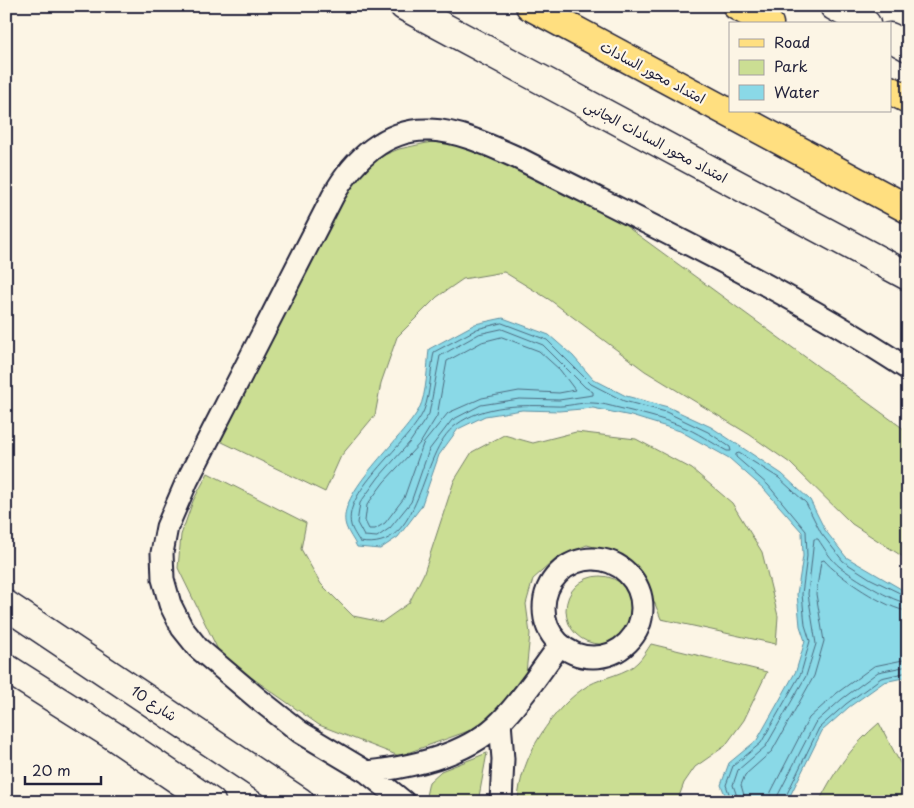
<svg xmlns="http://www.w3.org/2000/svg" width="914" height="808" viewBox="0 0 914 808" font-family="'Playpen Sans','Playpen Sans Arabic',sans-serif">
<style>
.green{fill:#cbde93;stroke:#768067}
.water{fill:#8ad9e7;stroke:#6090a2}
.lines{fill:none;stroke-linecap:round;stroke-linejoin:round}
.shore{stroke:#4c6b80;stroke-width:1}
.street-casing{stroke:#22223b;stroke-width:25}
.secondary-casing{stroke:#22223b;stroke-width:31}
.primary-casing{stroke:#22223b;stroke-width:31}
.street{stroke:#fcf5e5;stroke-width:21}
.secondary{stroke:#fcf5e5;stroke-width:28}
.primary{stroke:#ffdf80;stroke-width:28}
.labels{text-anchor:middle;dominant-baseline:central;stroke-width:4.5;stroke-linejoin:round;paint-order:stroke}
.street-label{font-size:14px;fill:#22223b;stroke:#fcf5e5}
</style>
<rect width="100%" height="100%" fill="#fcf5e5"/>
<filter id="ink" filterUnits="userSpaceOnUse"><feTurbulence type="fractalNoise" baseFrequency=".02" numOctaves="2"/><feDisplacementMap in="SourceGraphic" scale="10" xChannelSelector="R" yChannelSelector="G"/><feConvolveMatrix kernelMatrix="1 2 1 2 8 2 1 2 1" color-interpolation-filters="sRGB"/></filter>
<g filter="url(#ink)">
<!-- green -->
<path class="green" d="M441 140 478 144 593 202 908 432V560L852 524 790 463 750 435 645 371 550 300 504 272 463 279 437 297 397 337 381 383 375 415 341 456 325 492 220 441 331 215 369 161 399 149Z
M576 432 636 439 692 469 732 503 762 552 778 616 776 644 661 619 642 571 620 554 587 545 558 557 533 579 526 604 530 634 526 673 505 706 471 730 399 756 319 725 221 656 178 568 181 535 193 501 208 473 306 523 301 549 321 584 353 616 382 622 409 603 424 573 454 481 472 452 504 435 533 443Z
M566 610a34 34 0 1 1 68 0a34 34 0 1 1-68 0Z
M651 644 767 672 744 720 725 746 695 767 684 783 677 802H518C519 759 553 706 589 685 603 677 627 674 638 662 643 657 647 650 651 644Z
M879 723 908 778V802H819C834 771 852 746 879 723Z
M487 753 478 802H429L426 796 429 782 441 771Z"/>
<!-- water -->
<path class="water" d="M503 318 549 335 573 356 593 379 626 396 668 407 711 427 782 474 810 500 825 530 846 557 908 593V677L884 682 849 707 822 731 787 802H728L721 785 729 763 757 740 796 671 805 641 800 626 797 594 803 556 802 532 764 489 729 458 680 431 631 416 593 408 559 411 522 410 485 416 458 429 439 455 421 507 398 537 380 549 357 547C354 540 348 533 346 526 335 494 403 439 419 409 427 393 427 367 429 349L475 324Z"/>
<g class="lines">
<!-- shore -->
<path class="shore" d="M502 323 547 340 591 384 624 401 666 412 708 432 730 447 731 451H727C712 443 697 432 681 426 661 418 639 413 619 408 610 406 601 403 593 403 580 402 567 407 555 406 522 405 484 404 456 425 418 452 424 553 360 542 357 537 352 530 351 525 342 491 411 442 424 410 431 392 430 371 434 352L477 329Z
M502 329 543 345 585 387 593 392V395L559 400 519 399 481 405 452 420 429 450 411 502 390 528 377 537 364 536 357 523 360 503 379 477 410 442 429 414 440 356 479 334Z
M502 337 539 351 560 370 575 390 559 393 519 391 482 398 448 413 423 444 404 498 385 523 375 529H369L365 521 367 505 384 482 421 442 437 416 447 361 482 342Z
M732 802 726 785 733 766 761 743 801 673 810 641 805 625 802 594 807 556 806 531 768 485 736 457V454L739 453 779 478 806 503 821 533 843 561 871 579 908 597
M739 802 733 785 738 770 766 746 806 676 816 644 808 594 814 539H818C824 548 831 560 840 567 852 576 894 603 908 603
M746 802 741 785 745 775 772 751 814 676 824 641 816 594 821 561 824 560C837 576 888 610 908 611
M769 802 771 792 809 718 837 693 874 666 908 659
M776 802 778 795 815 723 842 699 878 672 908 666
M783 802 819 728 846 704 881 678 908 672"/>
<defs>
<path id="street" d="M544 608a49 49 0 1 1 98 0a49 49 0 1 1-98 0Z
M500 722 503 759 501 802
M367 772C412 767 468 755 501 721 523 699 541 670 560 645
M404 802 367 772 300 732 257 698 198 648 182 628 170 604 163 579 162 553 167 527 187 481 333 196C353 160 386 128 430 130 460 131 491 146 518 158 650 225 784 288 908 369"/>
<path id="secondary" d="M404 6 908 276
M834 6 866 24
M890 37 908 47
M6 605 300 802
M6 668 112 735 211 802"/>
<path id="primary" d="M530 6 908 209
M737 6 769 24
M890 90 908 99"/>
</defs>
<!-- street casing -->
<use href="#street" class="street-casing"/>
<!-- secondary casing -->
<use href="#secondary" class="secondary-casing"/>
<!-- primary casing -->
<use href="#primary" class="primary-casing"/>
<!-- street -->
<use href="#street" class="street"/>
<!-- secondary -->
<use href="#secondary" class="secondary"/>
<!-- primary -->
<use href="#primary" class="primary"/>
</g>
</g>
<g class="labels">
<!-- street labels -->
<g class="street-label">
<text transform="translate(653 72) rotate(28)">امتداد محور السادات</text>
<text transform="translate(656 141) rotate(28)">امتداد محور السادات الجانبى</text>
<text transform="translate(154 703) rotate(34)">شارع 10</text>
</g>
</g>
<!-- margin -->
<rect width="914" height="808" fill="none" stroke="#fcf5e5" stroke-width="25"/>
<rect x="12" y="12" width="889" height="783" fill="none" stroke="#22223b" stroke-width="2" filter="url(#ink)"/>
<!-- legend -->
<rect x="729" y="22" width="162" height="90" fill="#fcf5e5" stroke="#a5a1a1"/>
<rect x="739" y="39" width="25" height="8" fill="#ffdf80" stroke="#a5a1a1"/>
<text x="774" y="48" font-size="15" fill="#22223b">Road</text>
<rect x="739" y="60" width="25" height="15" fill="#cbde93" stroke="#a5a1a1"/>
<text x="774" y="72" font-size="15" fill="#22223b">Park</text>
<rect x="739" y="85" width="25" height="15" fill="#8ad9e7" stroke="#a5a1a1"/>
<text x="774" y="98" font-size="15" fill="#22223b">Water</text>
<!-- scale -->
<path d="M25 776v8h76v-8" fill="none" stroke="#22223b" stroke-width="2.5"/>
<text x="32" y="776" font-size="15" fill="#22223b" stroke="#fcf5e5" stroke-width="4" paint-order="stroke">20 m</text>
</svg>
